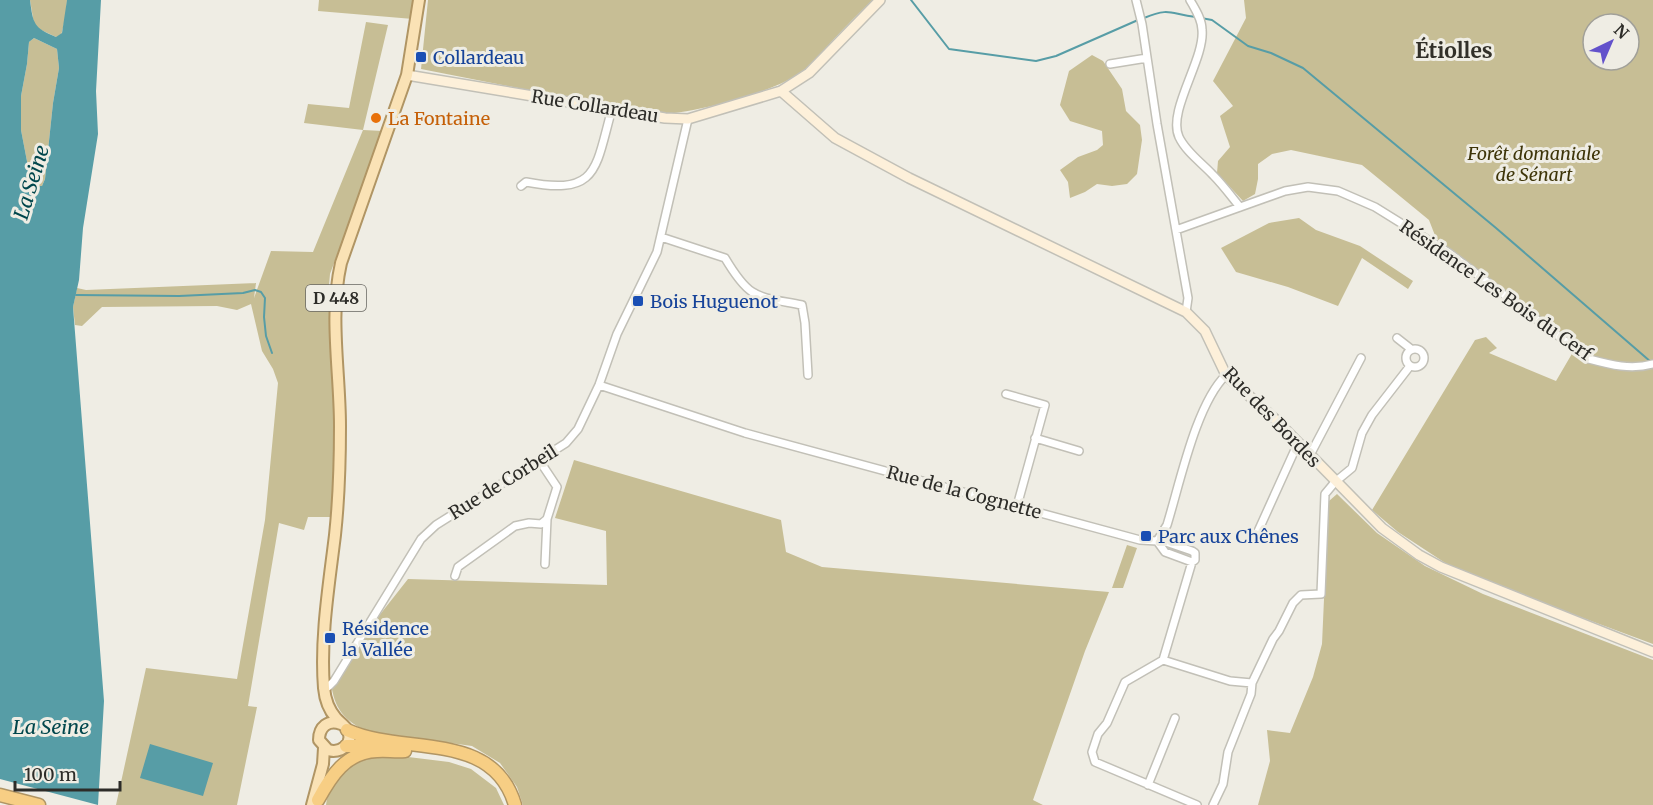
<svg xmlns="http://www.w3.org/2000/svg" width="1653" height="805" viewBox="0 0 1653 805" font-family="Merriweather,serif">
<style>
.green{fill:#c7be95;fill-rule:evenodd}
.water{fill:#579da6;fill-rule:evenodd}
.pier{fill:#efede4}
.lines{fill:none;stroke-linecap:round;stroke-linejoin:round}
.stream{stroke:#579da6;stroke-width:2}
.street-casing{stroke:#c2c0b7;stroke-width:10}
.secondary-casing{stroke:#c2c0b7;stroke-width:12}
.primary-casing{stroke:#b09564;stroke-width:14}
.highway-casing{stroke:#b09564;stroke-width:15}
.street{stroke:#fff;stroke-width:7}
.secondary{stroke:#fdf0da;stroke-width:9}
.primary{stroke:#fae2b5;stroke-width:10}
.highway{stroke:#f7ce84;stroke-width:12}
.transit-dot{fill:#1a4fb4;stroke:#efede4;stroke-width:2}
.food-dot{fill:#e8710a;stroke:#efede4;stroke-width:2}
.labels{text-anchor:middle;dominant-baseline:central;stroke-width:6;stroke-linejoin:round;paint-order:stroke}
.shield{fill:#efede4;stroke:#676660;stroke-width:1.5}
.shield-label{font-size:16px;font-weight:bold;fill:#2d2c28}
.transit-label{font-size:18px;fill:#164399;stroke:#efede4;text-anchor:start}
.street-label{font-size:18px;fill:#2d2c28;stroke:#efede4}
.food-label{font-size:18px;fill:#c56008;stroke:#efede4;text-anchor:start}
.park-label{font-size:18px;font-style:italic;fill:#3e3509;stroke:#efede4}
.water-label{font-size:20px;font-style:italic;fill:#01464c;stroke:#efede4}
.quarter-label{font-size:21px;font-weight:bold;fill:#323029;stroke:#efede4}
</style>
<rect width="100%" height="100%" fill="#efede4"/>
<!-- green -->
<path class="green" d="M30 0H67L66 15 61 36 56 37 39 29 34 24Z
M319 0H414L413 19 318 11Z
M428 0H873C860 12 847 25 834 39 826 48 817 62 807 69 769 95 699 112 655 115L421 69Z
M1244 0H1653V644L1459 572 1398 532 1372 510 1475 340 1486 337 1497 348 1489 353 1556 381 1573 352 1436 238 1429 220 1362 165 1291 150 1272 154 1258 164V179L1255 194 1243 201 1217 173 1218 161 1230 147 1220 116 1233 106 1213 81 1246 18ZM1593 24H1629V60H1593Z
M366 22 388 25 363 130 383 131 330 274 328 296 335 405 332 517H308L304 530 279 523 248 706 257 707 237 805H116L146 668 237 679 265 520 278 383 273 369 262 351 251 304 237 310 217 306 102 307 82 326 75 325 73 307 77 288 86 290 256 283 254 298 271 251 313 252 363 130 304 123 308 104 349 108Z
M34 38 57 49 59 68 53 103 45 179 42 186H38L30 177 21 130V96L27 64 29 42Z
M1092 55 1103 61 1122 89 1126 111 1140 125 1142 140 1137 174 1127 184 1112 186 1097 184 1085 192 1070 198 1068 182 1060 170 1078 157 1097 150 1103 145 1102 131 1070 121 1060 105 1069 71Z
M1299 218 1316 230 1360 246 1413 281 1408 289 1362 258 1338 306 1288 287 1236 272 1221 248 1269 223Z
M574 460 781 520 786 552 822 567 1109 592 1085 651 1033 800 1043 805H523L517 787 500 763 472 746 365 731C340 717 334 706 330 678L408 579 607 585 606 531 555 518Z
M1337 494 1377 533 1425 566 1483 594 1653 660V805H1258L1270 761 1267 730 1290 733 1313 677 1322 644 1328 509 1329 501Z
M1127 545 1137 548 1123 588H1112Z
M392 755 449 762 471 769 496 788 504 805H326C333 762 352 756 392 755Z"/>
<!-- water -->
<path class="water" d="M0 0H30C33 24 34 28 56 37L62 33 67 0H101L96 91 98 134 83 228 79 280 73 307 104 701 98 805H0ZM34 38 57 49 59 68 53 103 45 179 42 186H38L30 177 21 130V96L27 64 29 42Z
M150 744 213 763 203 796 140 778Z"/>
<!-- pier -->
<path class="pier" d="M0 779 98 805H0Z"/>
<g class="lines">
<!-- stream -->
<path class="stream" d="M911 0 949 49 1036 61 1056 56 1138 20
M1144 18C1171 7 1169 14 1196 17
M1201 18 1212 20 1248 46 1271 53 1303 68 1496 228 1651 362
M76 295 179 296 243 293 255 290 261 292 265 298 264 317 266 336 272 353"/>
<defs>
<path id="street" d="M1136 0 1142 24 1157 124 1188 298 1186 312
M1190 0C1195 9 1202 19 1202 30 1205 59 1167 111 1179 137 1186 152 1202 163 1213 175 1223 185 1231 196 1240 207
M1110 64 1147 58
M521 186 526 182C599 196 595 169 612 109
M1176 230 1285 191 1308 187 1338 191 1375 207 1449 253 1589 359C1611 365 1631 370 1653 364
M661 237 725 258C750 300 756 296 802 305L805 323 808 375
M1397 338 1411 349
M1406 358a9 9 0 1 1 18 0a9 9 0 1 1-18 0Z
M599 385 745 433 1140 540 1157 541 1167 525C1180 483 1196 404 1226 375
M1006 394 1045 405 1017 506
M1035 438 1079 451
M1310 455 1361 358
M1255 538 1298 443
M1160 540 1192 551 1195 553V560L1192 562 1165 552 1157 541Z
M1192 562 1163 660 1125 682 1107 723 1098 734 1092 752 1095 762 1197 805
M545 564 547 519
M455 576 458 567 515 526 529 523 541 524 547 519 557 487 539 460
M1163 660 1230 681 1252 683
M324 688 328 687 334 681 421 539 436 525 566 443 578 429 599 385 617 334 657 252 688 119
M1148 785 1175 718
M1213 805 1223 784 1228 752 1251 694 1252 683 1273 639 1279 631 1293 603 1301 595 1321 594 1325 494 1335 482 1352 468 1362 433 1372 415 1410 366"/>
<path id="secondary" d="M407 75 665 118 688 119 781 91 809 73 880 0
M781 91 835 138 909 178 1186 312 1205 331 1226 375 1277 421 1382 528 1419 555 1441 567 1653 652"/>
<path id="primary" d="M341 724C328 719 319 727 319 740L328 750C340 754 354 744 348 731 345 725 339 722 336 718 329 710 325 699 324 688 320 638 329 585 335 535 339 498 340 462 340 426 340 372 329 316 341 263L407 75 419 0
M312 805 323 764 324 748"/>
<path id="highway" d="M347 730C403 756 493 729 515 805
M346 746H377
M0 795 39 805
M318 800C331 776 346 752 377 751 386 750 395 752 405 751"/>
</defs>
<!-- street casing -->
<use href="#street" class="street-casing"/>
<!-- secondary casing -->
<use href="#secondary" class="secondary-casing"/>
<!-- primary casing -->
<use href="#primary" class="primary-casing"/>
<!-- highway casing -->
<use href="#highway" class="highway-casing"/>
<!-- street -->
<use href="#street" class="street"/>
<!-- secondary -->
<use href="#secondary" class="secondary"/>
<!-- primary -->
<use href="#primary" class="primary"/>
<!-- highway -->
<use href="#highway" class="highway"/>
</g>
<!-- markers -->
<g class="transit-dot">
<rect x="415" y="51" width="12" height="12" rx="3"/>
<rect x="632" y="295" width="12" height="12" rx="3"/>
<rect x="1140" y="530" width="12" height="12" rx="3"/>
<rect x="324" y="632" width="12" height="12" rx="3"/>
</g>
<circle class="food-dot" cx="376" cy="118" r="6"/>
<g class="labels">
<!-- shield labels -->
<rect class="shield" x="306" y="285" width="60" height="26" rx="4.5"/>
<g class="shield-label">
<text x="336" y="298">D 448</text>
</g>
<!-- transit labels -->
<g class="transit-label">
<text x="433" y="57">Collardeau</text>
<text x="650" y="301">Bois Huguenot</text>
<text x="1158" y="536">Parc aux Chênes</text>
<text x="342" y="628">Résidence<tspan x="342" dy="21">la Vallée</tspan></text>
</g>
<!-- street labels -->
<g class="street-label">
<text transform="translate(595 106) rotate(9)">Rue Collardeau</text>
<text transform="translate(1496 290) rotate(35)">Résidence Les Bois du Cerf</text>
<text transform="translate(1272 417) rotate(46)">Rue des Bordes</text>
<text transform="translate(503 482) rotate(-32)">Rue de Corbeil</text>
<text transform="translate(964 492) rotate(15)">Rue de la Cognette</text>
</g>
<!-- food labels -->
<g class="food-label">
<text x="388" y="118">La Fontaine</text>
</g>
<!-- park labels -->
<g class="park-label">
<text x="1534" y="153">Forêt domaniale<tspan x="1534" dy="21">de Sénart</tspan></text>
</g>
<!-- water labels -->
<g class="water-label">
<text transform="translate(31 182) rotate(-73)">La Seine</text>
<text x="51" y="726">La Seine</text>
</g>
<!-- quarter labels -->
<g class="quarter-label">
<text x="1454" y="50">Étiolles</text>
</g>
</g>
<!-- north arrow -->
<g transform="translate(1611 42) rotate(44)"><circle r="28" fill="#efede4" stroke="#a1a099" stroke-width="1.5"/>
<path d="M0-4.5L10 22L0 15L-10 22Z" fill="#6352cb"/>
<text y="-9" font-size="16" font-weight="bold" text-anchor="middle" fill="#2d2c28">N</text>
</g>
<!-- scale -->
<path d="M15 781v9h105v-9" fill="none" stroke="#2d2c28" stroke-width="3"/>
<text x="24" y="781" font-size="18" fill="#2d2c28" stroke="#efede4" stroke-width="4.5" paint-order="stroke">100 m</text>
</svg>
